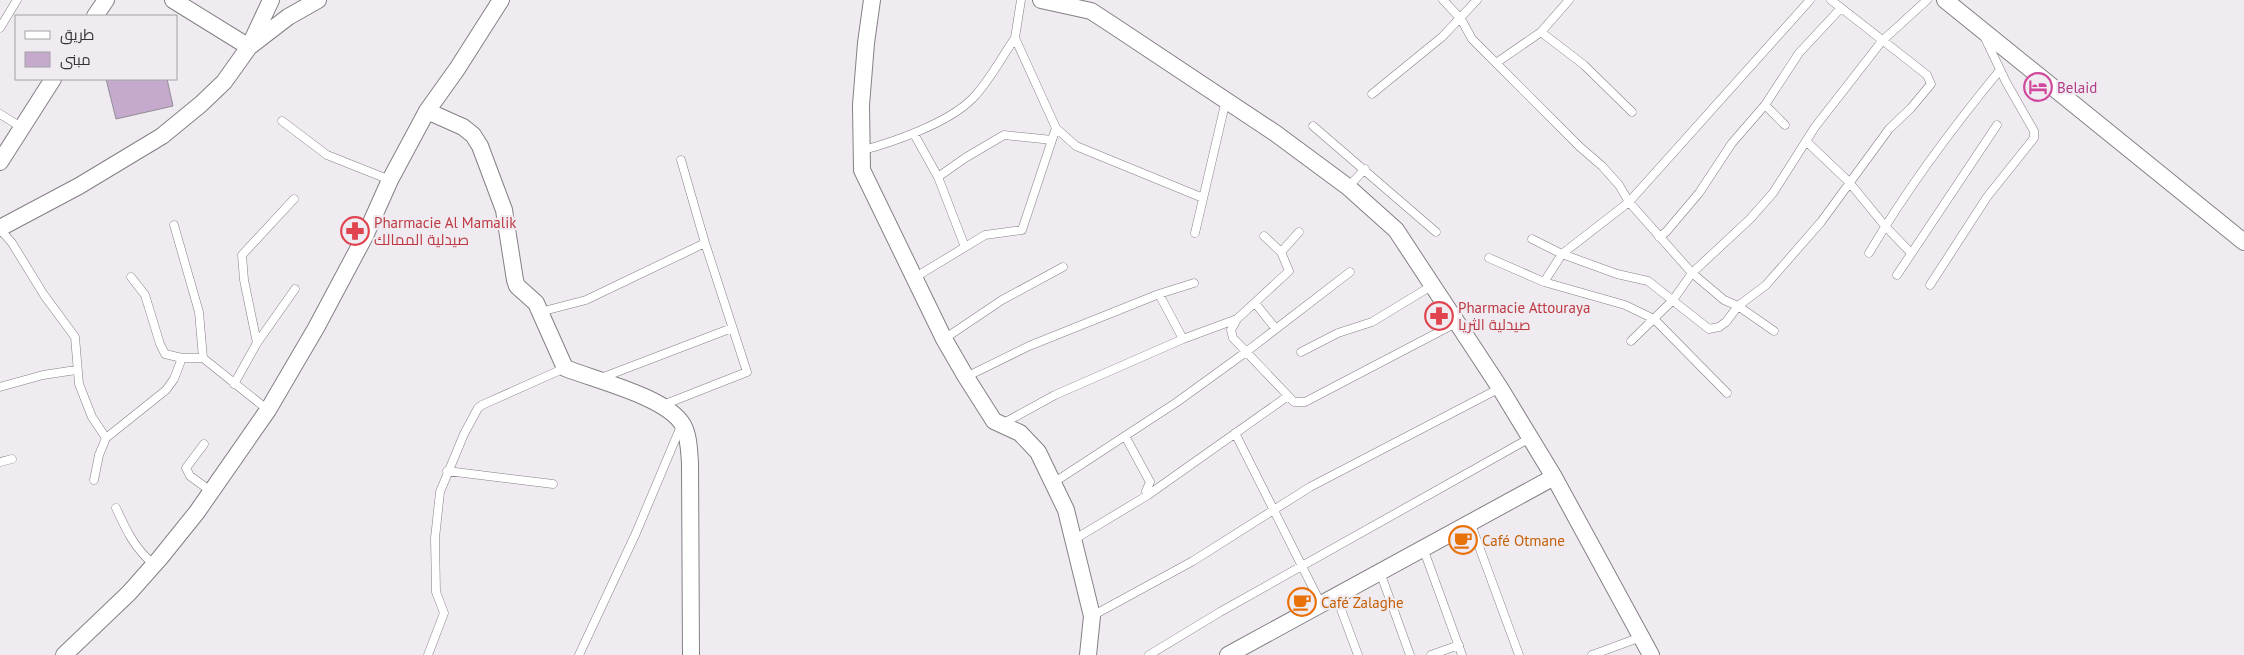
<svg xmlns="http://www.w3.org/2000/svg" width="2244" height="655" viewBox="0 0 2244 655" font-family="'PT Sans',Cairo,sans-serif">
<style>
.building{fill:#c5aacd;stroke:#928e93}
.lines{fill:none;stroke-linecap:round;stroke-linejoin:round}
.service-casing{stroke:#848085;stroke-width:9}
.minor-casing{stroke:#848085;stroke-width:18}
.service{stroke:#fff;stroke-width:8}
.minor{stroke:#fff;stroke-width:16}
.labels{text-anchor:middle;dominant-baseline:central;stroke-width:4.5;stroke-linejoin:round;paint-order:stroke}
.hotel-label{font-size:15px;fill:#b23c85;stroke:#efebf1;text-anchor:start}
.health-label{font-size:15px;fill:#be3a42;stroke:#efebf1;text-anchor:start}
.food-label{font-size:15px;fill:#c56008;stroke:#efebf1;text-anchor:start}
</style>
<rect width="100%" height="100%" fill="#efebf1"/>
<!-- building -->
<path class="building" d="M106 79H167L173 106 116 119Z"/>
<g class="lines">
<defs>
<path id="service" d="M1021 0 1015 38 1056 128 1076 146 1203 198
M1443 0 1461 19 1472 39 1580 147 1602 166 1619 185 1629 202 1692 273 1724 300 1738 306 1774 331
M0 28 17 0
M1541 32 1584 65 1632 112
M1496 63 1541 32 1569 0
M1372 94 1442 37 1477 0
M1765 105 1785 125
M0 114 21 127
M282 121 327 155 390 180
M1313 126 1436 232
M914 134 938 177 965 247
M1806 141 1849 182 1885 226 1911 253
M860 151C894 142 948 123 972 99 989 82 1001 58 1015 38
M938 177 965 158 1004 135 1052 140
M1348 187 1365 169
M174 225 199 312 203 358 268 410
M0 229 12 243 44 295 75 337 79 384 92 417 106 438
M1195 233 1226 100
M1264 236 1281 252 1289 271 1237 319 1231 330 1233 338 1294 402H1305L1456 323
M1659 237 1666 232 1699 193 1732 143 1765 105 1799 53 1841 8
M1532 239 1562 254 1617 274 1648 281 1709 329 1719 327 1726 322 1738 306 1766 285 1821 222 1889 129 1911 108 1931 84 1927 75 1831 0
M1281 252 1299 232
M1869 253C1907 189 1953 127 2000 70
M1489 258 1544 282 1625 305 1654 319 1727 393
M1897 275 1997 125
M131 277 145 295 160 344 165 354 182 358H203
M914 278 985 235 1022 230 1056 128
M1544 282 1562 254 1629 202 1810 0
M1930 285 1987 197 2034 138V131L2006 82 1985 38
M1159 294 1194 283
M1255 303 1276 329
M540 312 586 300 705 243
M944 339 1002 300 1063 267
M1183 339 1237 319
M1631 341 1673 300 1692 273 1750 219 1773 193 1815 127 1882 41 1927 0
M257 343 244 280 242 255 294 199
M1301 352 1338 333 1372 322 1433 285
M966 377 1029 346 1159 294 1183 339 1055 395 1002 424
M601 378 732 328
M234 384 257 343 295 289
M0 387 43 375 76 370
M663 405 747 372 705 243 681 160
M1235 433 1321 604
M1125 436 1150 482 1146 491 1148 495
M204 444 186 468 190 476 212 492
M0 462 12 459
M447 471 553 484
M94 480 99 455 106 438 166 390 174 379 182 358
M1053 483 1177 402 1246 352 1350 272
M116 508C127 532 134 547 154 565
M1470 522 1519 655
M1075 539 1148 495 1288 396
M1423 548 1462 655
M1380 572 1410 655
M1336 596 1358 655
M1092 616 1193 561 1310 487 1500 388
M428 655 444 613 436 592 435 538 440 492 464 434 478 408 482 405 565 368
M579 655 636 533 681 426
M1149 655 1220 612 1530 438
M1431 655 1459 645
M1592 655 1641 637"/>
<path id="minor" d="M173 0 249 47 271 0
M872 0 866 43 861 105 862 170 944 339 966 377 994 421 1020 433 1038 452 1066 510 1092 616 1088 655
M1041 0 1091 11 1114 26 1275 133 1348 187 1396 230 1500 388 1554 477 1651 655
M1945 0 2244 242
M95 16 106 0
M427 111 463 127 473 135 480 146 504 210 515 280 517 286 536 303 565 368C595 380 667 397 683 425 689 436 689 450 690 463L691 655
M0 162 53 79
M0 228 79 186 162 136 201 104 224 82 249 47 288 17 318 0
M64 655 129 593 160 558 197 512 268 410 316 328 365 236 390 180 427 111 457 69 501 0
M1228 655 1554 477"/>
</defs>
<!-- service casing -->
<use href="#service" class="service-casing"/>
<!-- minor casing -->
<use href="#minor" class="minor-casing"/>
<!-- service -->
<use href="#service" class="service"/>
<!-- minor -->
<use href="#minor" class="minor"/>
</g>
<!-- icons -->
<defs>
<symbol id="hotel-ring" viewBox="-11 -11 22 22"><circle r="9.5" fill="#efebf1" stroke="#d1479c" stroke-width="1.5"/><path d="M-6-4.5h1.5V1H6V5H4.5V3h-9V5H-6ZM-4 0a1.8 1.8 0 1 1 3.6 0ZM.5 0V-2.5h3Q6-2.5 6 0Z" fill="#d1479c"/></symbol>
<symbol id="pharmacy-ring" viewBox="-11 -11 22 22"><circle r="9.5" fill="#efebf1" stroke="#e0444e" stroke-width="1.5"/><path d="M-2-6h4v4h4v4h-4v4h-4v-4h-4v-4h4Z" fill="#e0444e"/></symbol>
<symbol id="cafe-ring" viewBox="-11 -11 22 22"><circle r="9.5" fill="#efebf1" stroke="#e8710a" stroke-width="1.5"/><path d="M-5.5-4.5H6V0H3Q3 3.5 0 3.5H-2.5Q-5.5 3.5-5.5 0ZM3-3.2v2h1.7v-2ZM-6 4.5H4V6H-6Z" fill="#e8710a"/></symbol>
</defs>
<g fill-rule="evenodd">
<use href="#hotel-ring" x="2022" y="71" width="32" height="32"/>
<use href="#pharmacy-ring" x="339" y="215" width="32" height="32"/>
<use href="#pharmacy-ring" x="1423" y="300" width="32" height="32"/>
<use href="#cafe-ring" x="1447" y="524" width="32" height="32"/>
<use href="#cafe-ring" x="1286" y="586" width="32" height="32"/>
</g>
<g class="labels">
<!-- hotel labels -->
<g class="hotel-label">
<text x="2057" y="87">Belaid</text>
</g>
<!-- health labels -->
<g class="health-label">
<text x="374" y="222">Pharmacie Al Mamalik<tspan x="374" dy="17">صيدلية الممالك</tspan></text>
<text x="1458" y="307">Pharmacie Attouraya<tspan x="1458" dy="17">صيدلية الثريا</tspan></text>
</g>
<!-- food labels -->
<g class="food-label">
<text x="1482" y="540">Café Otmane</text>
<text x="1321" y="602">Café Zalaghe</text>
</g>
</g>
<!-- legend -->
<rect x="15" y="15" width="162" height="65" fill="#efebf1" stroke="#a4a1a5"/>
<rect x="25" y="31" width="25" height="8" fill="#ffffff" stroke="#a4a1a5"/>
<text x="60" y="40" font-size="15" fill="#343234">طريق</text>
<rect x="25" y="52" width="25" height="15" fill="#c5aacd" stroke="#a4a1a5"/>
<text x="60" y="65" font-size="15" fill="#343234">مبنى</text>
</svg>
